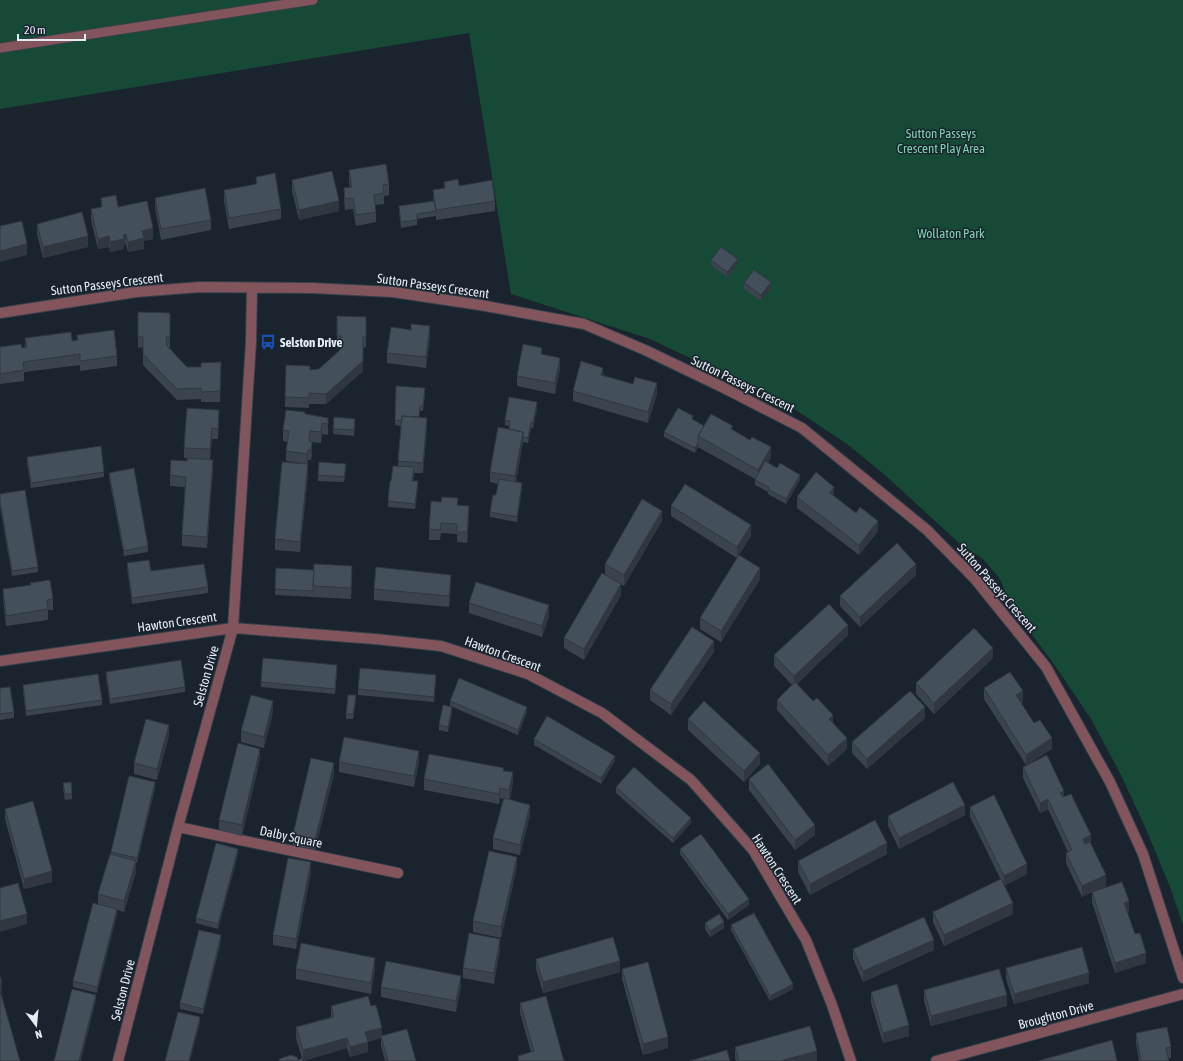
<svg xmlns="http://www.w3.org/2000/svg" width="1183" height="1061" viewBox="0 0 1183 1061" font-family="'Asap Condensed',sans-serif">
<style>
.green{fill:#174a36}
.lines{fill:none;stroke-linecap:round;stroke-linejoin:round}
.lane-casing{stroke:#36404a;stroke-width:11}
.street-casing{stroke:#36404a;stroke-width:12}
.lane{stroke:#82555c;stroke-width:9}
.street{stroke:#82555c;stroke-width:10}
.wall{fill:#3a444f}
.shaded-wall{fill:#303740}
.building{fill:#444f5c;stroke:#303740}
.labels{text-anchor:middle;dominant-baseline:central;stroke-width:3;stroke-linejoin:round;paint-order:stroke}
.park-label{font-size:13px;fill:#7cd4ac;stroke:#1a242f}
.street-label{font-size:13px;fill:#e4ebf3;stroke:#1a242f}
.poi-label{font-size:13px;font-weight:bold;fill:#e4ebf3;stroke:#1a242f;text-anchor:start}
</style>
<rect width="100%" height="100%" fill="#1a242f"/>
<!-- green -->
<path class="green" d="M0 0H1183V925L1170 887 1146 829 1120 773 1091 719 1056 667 1011 606 1000 579 983 559 959 543 885 475 847 444 787 404 650 339 511 294 469 33 0 109Z"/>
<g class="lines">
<defs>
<path id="lane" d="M0 48 313 0"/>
<path id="street" d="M0 313 136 292 200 287 312 288 393 292 480 305 584 324 645 350 722 387 802 428 927 530 975 579 1046 667 1110 782 1143 854 1183 978
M0 661 233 628 375 639 441 646 528 674 602 713 691 780 753 850 806 940 832 1005 851 1061
M178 827 398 873
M118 1061 178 827 233 628 251 342 252 288
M936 1061 1183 994"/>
</defs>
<!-- lane casing -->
<use href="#lane" class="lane-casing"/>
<!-- street casing -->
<use href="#street" class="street-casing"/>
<!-- lane -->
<use href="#lane" class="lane"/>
<!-- street -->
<use href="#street" class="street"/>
</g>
<!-- wall -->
<path class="wall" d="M349 170 389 184V195L384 196V204L375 205 376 212V222L356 226 353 209 345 210 344 199V188L350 187 349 181Z
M256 177 281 209V219L229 229 224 201V190L256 185Z
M292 180 339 211 299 220 292 191Z
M444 182 459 186 495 201V211L436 220V216L417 219V225L401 228 399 212V206L433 201V190L444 188Z
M101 198 118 207 153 239 144 241V249L128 252 126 245H124V249L110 252 109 247 98 249 91 220V209L101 207Z
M155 198 211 220V230L161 240 155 208Z
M37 224 88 247 43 258 37 234Z
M711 260 738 264 727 277 711 265Z
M744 283 771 288 761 301 744 289Z
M138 312 170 313V347H168L187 367H201V363L221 362 220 402H201V399L177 400 143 365V347L138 348Z
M337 316 366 317V347L363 348V371L326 404H309V408L285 407V397L310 370 319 369 341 350V346L337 347Z
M77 335 117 356V366L80 371V365L24 372V381L0 384V347L22 348 25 347V338L72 341 77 340Z
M430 336 426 368 387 363V353Z
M542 354 560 369 555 394 517 386V376Z
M603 375 657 394 648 423 573 401V391Z
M425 393 423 411H420L419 417 427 428 423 473H414L413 481 418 487 415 509 388 507V501L391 481 398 466 401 426 395 425V420Z
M537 408 533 428H531L528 443 523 442 516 482 522 488 517 522 490 517V512L496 495 498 484 490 482V472L509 429V426L505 425V420Z
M305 414 328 418V435L322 434 321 443 312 442V452L311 460H308L307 464 286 461V451L288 442 283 441V430Z
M219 420 218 439H212L210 459 213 470 207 548 182 546V535L185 487 170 486V475L187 461V458H184V448Z
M693 420 704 426 733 430 771 457 768 463 800 480 786 504 768 494V492L755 485V479L698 447 695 453 664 437V432Z
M355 424 354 436 333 434V429Z
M27 457 104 472V477L31 488 27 463Z
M346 470 344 482 318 481V475Z
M109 473 148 546V552L124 556 109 478Z
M308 475 300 552 275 550V539Z
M0 494 38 567V572L12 576 0 506Z
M834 496 878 531 859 555 797 508V497Z
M458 505 469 516 467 543 457 542V534L441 533 440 540H429V529Z
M671 506 751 536 737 558 671 516Z
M662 521 624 586 612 579 621 595 584 660 564 648V638L605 575V564Z
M127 563 151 571 208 587V593L132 604 127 568Z
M916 575 860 627 840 606V596Z
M352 577 351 599 275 595V589Z
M760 579 721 642 700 629V618Z
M451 585 449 607 374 600V589Z
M3 589 53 599V610H48V620L6 626 3 599Z
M469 603 549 616 542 637 469 613Z
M848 635 797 684 833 722 847 749 828 766 777 710V700L792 685 774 666V655Z
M714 652 671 715 650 700V690Z
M993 658 934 714 916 694V683Z
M337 670 335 694 261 687V682Z
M106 672 185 687V692L110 704 106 678Z
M436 680 434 702 358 695V689Z
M23 685 102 700V705L26 716 23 691Z
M0 688 14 712V718L0 720Z
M984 688 1023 702 1021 703 1034 723 1052 749 1026 765 984 699Z
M356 700 353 719H346V714Z
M450 701 527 712 518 735 450 706Z
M273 712 264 748 241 742V731Z
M452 713 448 732 439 730V725Z
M925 718 867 769 852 753V742Z
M688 719 760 764 744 782 688 730Z
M169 736 157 780 134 774V763Z
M534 739 615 761 601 784 534 745Z
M260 759 242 836 219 830V820Z
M419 761 414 787 339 772V762Z
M1023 767 1064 797 1091 843 1106 886 1096 890 1129 912H1127L1135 934 1146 963 1115 973 1092 902V892L1082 897 1066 863V853L1068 852 1048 809 1040 813 1023 778Z
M504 771 513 783 510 799 530 815 520 855 493 849V838L503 799 500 798 499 804 424 790V779Z
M334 774 315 850 293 845V834Z
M749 779 815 835 795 850 749 790Z
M63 783 72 794V799L65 800 63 788Z
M616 787 691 823 673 843 616 793Z
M155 788 137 863H136V872L124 912 117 910V914L97 993 73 987V981L98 905V894L111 854V852Z
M970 807 1027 874 1004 886 1013 914 944 946 933 922V912L1001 880 970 817Z
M5 809 52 882 24 889 5 819Z
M965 815 899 849 888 826V816Z
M680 849 749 905 728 920 680 854Z
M238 854 218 929 196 923V918Z
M887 854 810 895 798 872V861Z
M517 867 501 938 473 932V921Z
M311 873 296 949 273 945V935Z
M705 923 724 928 710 937 705 929Z
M731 925 793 989 770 1001 731 930Z
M221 941 203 1014 180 1009V1003Z
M500 949 494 984 463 978V968Z
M853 949 934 950 863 982 853 959Z
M536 959 620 972 543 993 536 969Z
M1006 968 1089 983 1014 1004 1006 979Z
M296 969H375L371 994 296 979Z
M622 969 668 1048 643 1055 622 979Z
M381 987H461L456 1012 381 997Z
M924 990 1007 1006 931 1026 924 1001Z
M871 992 909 1036 883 1043 871 1003Z
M520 1003 564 1061H518V1056L531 1052 520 1013Z
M331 1006H371L382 1035 416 1061H385L381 1046V1038L368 1042V1052L350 1057 347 1048 303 1061H279V1059L298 1060 302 1058 296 1038V1027L331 1017Z
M1136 1033 1171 1047V1058H1168L1169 1061H1139L1136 1043Z
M735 1047 817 1061H736L735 1058Z"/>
<!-- shaded-wall -->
<path class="shaded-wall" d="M339 201V211L299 220V210Z
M153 228V239L144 241V249L128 252V242L142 231Z
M126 234V245H124V249L110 252V242Z
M88 236V247L43 258V247Z
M109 236V247L98 249V239Z
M27 244V255L0 262V251Z
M738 259V264L727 277V272Z
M771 282V288L761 301V295Z
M430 326V336L426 368V357Z
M560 358V369L555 394V383Z
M363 361V371L326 404V394Z
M603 368V378L601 375Z
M657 383V394L648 423V412Z
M537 402V408L533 428V423Z
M427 418V428L423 473V463Z
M531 422V428L528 443V438Z
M322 423V434L321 443V432Z
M212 428V439L210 459V449Z
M523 432V442L515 487V476Z
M312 442V452L311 460V450Z
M698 442V447L695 453V448Z
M771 447V457L758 480V470Z
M308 450V460L307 464V454Z
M213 460V470L207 548V537Z
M308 464V475L300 552V542Z
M800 475V480L786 504V499Z
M418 481V487L415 509V504Z
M522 483V488L517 522V517Z
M834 487V497L830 493Z
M469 506V516L467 543V532Z
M662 511V521L624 586V575Z
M878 521V531L859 555V545Z
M751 525V536L737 558V547Z
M916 564V575L860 627V617Z
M352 566V577L351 599V588Z
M760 568V579L721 642V631Z
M451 575V585L449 607V596Z
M621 584V595L584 660V649Z
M549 605V616L542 637V626Z
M848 625V635L794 686V676Z
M714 641V652L671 715V704Z
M993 648V658L934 714V703Z
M337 665V670L335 694V689Z
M1023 691V702L1016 706V695Z
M356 695V700L353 719V714Z
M273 701V712L264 748V737Z
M452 707V713L448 732V727Z
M527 707V712L518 735V730Z
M925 707V718L867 769V759Z
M833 715V726L829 719Z
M169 725V736L157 780V769Z
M847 738V749L828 766V755Z
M1052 738V749L1026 765V755Z
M260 749V759L242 836V825Z
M419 751V761L414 787V776Z
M760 753V764L744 782V771Z
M615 756V761L601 784V778Z
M334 763V774L315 850V840Z
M513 772V783L509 800V790Z
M155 782V788L137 863V858Z
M500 788V798L499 804V794Z
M1064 791V802L1060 793Z
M1048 799V809L1040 813V803Z
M530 805V815L520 855V845Z
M965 805V815L899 849V838Z
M691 818V823L673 843V838Z
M815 825V835L795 850V840Z
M1091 835V846L1083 849V839Z
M887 843V854L810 895V884Z
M238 849V854L218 929V924Z
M517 857V867L501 938V927Z
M136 861V872L124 912V901Z
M311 862V873L296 949V939Z
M1027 864V874L1004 886V876Z
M52 871V882L24 889V879Z
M1106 875V886L1082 897V886Z
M749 899V905L728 920V914Z
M1129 901V912L1124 914V903Z
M1013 903V914L944 946V935Z
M117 909V914L97 993V987Z
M27 914V924L0 932V921Z
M724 922V928L710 937V931Z
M221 935V941L203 1014V1009Z
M500 939V949L494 984V973Z
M934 940V950L863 982V971Z
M1146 953V963L1115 973V963Z
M375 958V969L371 994V983Z
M620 961V972L543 993V982Z
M1089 973V983L1014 1004V994Z
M461 976V987L456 1012V1001Z
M2 982V993H0V983Z
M793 984V989L770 1001V996Z
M96 995V1000L81 1061H79Z
M1007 995V1006L931 1026V1016Z
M200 1017V1023L190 1061H189Z
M909 1025V1036L883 1043V1033Z
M382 1028V1038L381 1036V1038L368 1042V1052L350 1057V1047L365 1032Z
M668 1037V1048L643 1055V1044Z
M347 1038V1048L303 1061V1050Z
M817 1051V1061H780Z"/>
<!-- building -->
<path class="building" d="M386 164 389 184 383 185 384 193 374 195 376 212 356 215 353 198 345 199 344 188 352 187 349 170Z
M332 171 339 201 299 210 292 180Z
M275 173 281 209 229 218 224 190 257 184 256 177Z
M458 179 459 186 492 180 495 201 436 210 433 190 445 188 444 182Z
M205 188 211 220 161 229 155 198Z
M116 195 118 207 147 201 153 228 142 231 144 238 128 242 126 234 123 235 124 239 110 242 109 236 98 239 91 209 102 207 101 198Z
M434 201 436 211 417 214V220L401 222 399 206Z
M82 212 88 236 43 247 37 224Z
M22 221 27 244 0 251V226Z
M721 247 738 259 727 272 711 260Z
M754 270 771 282 761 295 744 283Z
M138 312 170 313V337H166L167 346 187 367H201V363L221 362 220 391 201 392V388L177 389 143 354V337H138Z
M337 316 366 317V337H363V361L326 394 309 393V398L285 397 286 365 310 366V370L319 369 341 349V336H337Z
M411 324 430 326 426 357 387 353 391 327 411 330Z
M114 330 117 356 80 361V354L23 362 24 370 0 374V347L21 344 22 348 27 347 25 338 71 332 72 341 78 340 77 335Z
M523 344 542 348 541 354 560 358 555 383 517 376Z
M581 361 603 368 601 375 633 384 635 377 657 383 648 412 573 391Z
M396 386 425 388 423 406H420L419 417 402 416V421L395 420Z
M509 397 537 402 533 423 531 422 528 438 523 437V432L509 429 510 421 505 420Z
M187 408 219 410 218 429 212 428 210 449 184 448Z
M678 408 693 416 692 419 704 426 698 436V442L695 448 664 432Z
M286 410 305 412V414L328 418V424L322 423 321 432 310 431 309 441 312 442 311 450H308L307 454 286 451 289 431 283 430Z
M711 414 733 426 731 429 750 440 752 437 771 447 758 470 698 436Z
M402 416 427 418 423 463 398 461Z
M334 417 355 419 354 430 333 429Z
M498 427 523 432 515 476 490 472Z
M101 446 104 472 31 483 27 457Z
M187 458 213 460 207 537 182 535 186 477 170 475 171 460 187 461Z
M765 461 777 468 780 463 800 475 786 499 768 489 769 487 755 480Z
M282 462 308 464 300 542 275 539Z
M319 462 346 464 344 477 318 475Z
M393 466 414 467 412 481H418L415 504 388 501 390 481H391Z
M134 468 148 546 124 551 109 473Z
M816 472 834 487 830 493 856 513 860 507 878 521 859 545 797 497Z
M499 479 522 483 517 517 490 512 493 495H496Z
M685 484 751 525 737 547 671 506Z
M25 490 38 567 12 571 0 501V494Z
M442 497 458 498 457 505 469 506 467 532H457V524L441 523 440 530 429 529 431 501 441 502Z
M642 499 662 511 624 575 605 564Z
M897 543 916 564 860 617 840 596Z
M739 555 760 568 721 631 700 618Z
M149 560 151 571 204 564 208 587 132 598 127 563Z
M314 564 352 566 351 588 313 586Z
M376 567 451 575 449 596 374 589Z
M276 568 314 570 313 591 275 589Z
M602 573 621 584 584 649 564 638Z
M50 580 53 599 47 600 48 609 6 616 3 589 31 585 30 583Z
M476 582 549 605 542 626 469 603Z
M829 604 848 625 794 676 774 655Z
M692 627 714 641 671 704 650 690Z
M974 628 993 648 934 703 916 683Z
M263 658 337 665 335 689 261 682Z
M181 660 185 687 110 699 106 672Z
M360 668 436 675 434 697 358 689Z
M1010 672 1023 691 1016 695 1034 723 1040 720 1052 738 1026 755 984 688Z
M98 674 102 700 26 711 23 685Z
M459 678 527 707 518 730 450 701Z
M795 682 813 701 817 698 833 715 829 719 847 738 828 755 777 700Z
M10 687 14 712 0 714V688Z
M910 691 925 707 867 759 852 742Z
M251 695 273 701 264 737 241 731Z
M348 695H356L353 714H346Z
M704 701 760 753 744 771 688 719Z
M443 705 452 707 448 727 439 725Z
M547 716 615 756 601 778 534 739Z
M146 719 169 725 157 769 134 763Z
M344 737 419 751 414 776 339 762Z
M238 743 260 749 242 825 219 820Z
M429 754 504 768 503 771 513 772 509 790 500 788 499 794 424 779Z
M1047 755 1064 791 1060 793 1063 797 1071 794 1091 835 1083 839 1085 844 1090 842 1106 875 1082 886 1066 853 1072 850 1048 799 1040 803 1023 767Z
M311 758 334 763 315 840 293 834Z
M768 764 815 825 795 840 749 779Z
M634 767 691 818 673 838 616 787Z
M129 776 155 782 137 858 111 852Z
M71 782 72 794H65L63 783Z
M953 782 965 805 899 838 888 816Z
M994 795 1027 864 1004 876 970 807Z
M504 798 530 805 520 845 493 838Z
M33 801 52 871 24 879 5 809Z
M875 820 887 843 810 884 798 861Z
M701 834 749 899 728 914 680 849Z
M216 843 238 849 218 924 196 918Z
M489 851 517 857 501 927 473 921Z
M110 854 136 861 124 901 98 894Z
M288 858 311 862 296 939 273 935Z
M1001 879 1013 903 944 935 933 912Z
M1122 882 1129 901 1124 903 1135 934 1140 933 1146 953 1115 963 1092 892Z
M18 883 27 914 0 921V888Z
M93 903 117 909 97 987 73 981Z
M754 913 793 984 770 996 731 925Z
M719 914 724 922 710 931 705 923Z
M924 917 934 940 863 971 853 949Z
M199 930 221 935 203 1009 180 1003Z
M469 933 500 939 494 973 463 968Z
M613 937 620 961 543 982 536 959Z
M301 943 375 958 371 983 296 969Z
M1082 947 1089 973 1014 994 1006 968Z
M386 961 461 976 456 1001 381 987Z
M648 962 668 1037 643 1044 622 969Z
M999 969 1007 995 931 1016 924 990Z
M0 976 2 982 0 983Z
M897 984 909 1025 883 1033 871 992Z
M72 989 96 995 79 1061H54Z
M0 994H1L20 1061H0Z
M368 996 371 1006 376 1005 382 1028 365 1032 368 1042 350 1047 347 1038 303 1050 296 1027 334 1017 331 1006Z
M546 996 564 1061H519L518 1056 534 1051 520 1003Z
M178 1012 200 1017 189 1061H165Z
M810 1026 817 1051 780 1061H739L735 1047Z
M1167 1027 1171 1047 1166 1048 1169 1061H1141L1136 1033Z
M407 1029 416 1061H388L381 1036Z
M1112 1040 1117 1061H1038Z
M727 1050 730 1061H689Z
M291 1055 297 1057 298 1060 302 1058 303 1061H280L279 1059Z"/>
<!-- icons -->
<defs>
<symbol id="bus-bare" viewBox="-9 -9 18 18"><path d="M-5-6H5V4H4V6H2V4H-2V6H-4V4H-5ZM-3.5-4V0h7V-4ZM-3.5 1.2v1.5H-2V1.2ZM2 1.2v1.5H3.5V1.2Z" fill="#1a4fb4" stroke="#1a242f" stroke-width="2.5" paint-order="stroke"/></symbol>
</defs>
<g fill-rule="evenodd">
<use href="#bus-bare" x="257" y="331" width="22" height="22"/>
</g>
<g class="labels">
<!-- park labels -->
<g class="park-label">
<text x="941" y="133">Sutton Passeys<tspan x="941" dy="15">Crescent Play Area</tspan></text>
<text x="951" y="233">Wollaton Park</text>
</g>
<!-- street labels -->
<g class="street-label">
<text transform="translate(107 284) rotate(-7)">Sutton Passeys Crescent</text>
<text transform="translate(433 286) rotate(8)">Sutton Passeys Crescent</text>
<text transform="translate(743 384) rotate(26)">Sutton Passeys Crescent</text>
<text transform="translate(997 588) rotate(49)">Sutton Passeys Crescent</text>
<text transform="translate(177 622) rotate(-8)">Hawton Crescent</text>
<text transform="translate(503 654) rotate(20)">Hawton Crescent</text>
<text transform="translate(206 676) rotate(-74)">Selston Drive</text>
<text transform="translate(291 837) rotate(12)">Dalby Square</text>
<text transform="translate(777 869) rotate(57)">Hawton Crescent</text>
<text transform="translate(123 990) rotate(-76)">Selston Drive</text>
<text transform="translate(1056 1015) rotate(-15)">Broughton Drive</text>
</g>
<!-- poi labels -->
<g class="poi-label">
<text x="280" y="342">Selston Drive</text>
</g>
</g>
<!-- north arrow -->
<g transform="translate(36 1025) rotate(164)" stroke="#1a242f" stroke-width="3" paint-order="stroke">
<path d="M0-3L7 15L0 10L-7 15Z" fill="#e4ebf3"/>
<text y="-6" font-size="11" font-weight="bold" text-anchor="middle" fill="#e4ebf3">N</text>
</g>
<!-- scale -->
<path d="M18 34v6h67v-6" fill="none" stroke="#e4ebf3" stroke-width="2"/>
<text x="24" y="34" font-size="12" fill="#e4ebf3" stroke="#1a242f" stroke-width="3" paint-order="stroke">20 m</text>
</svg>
